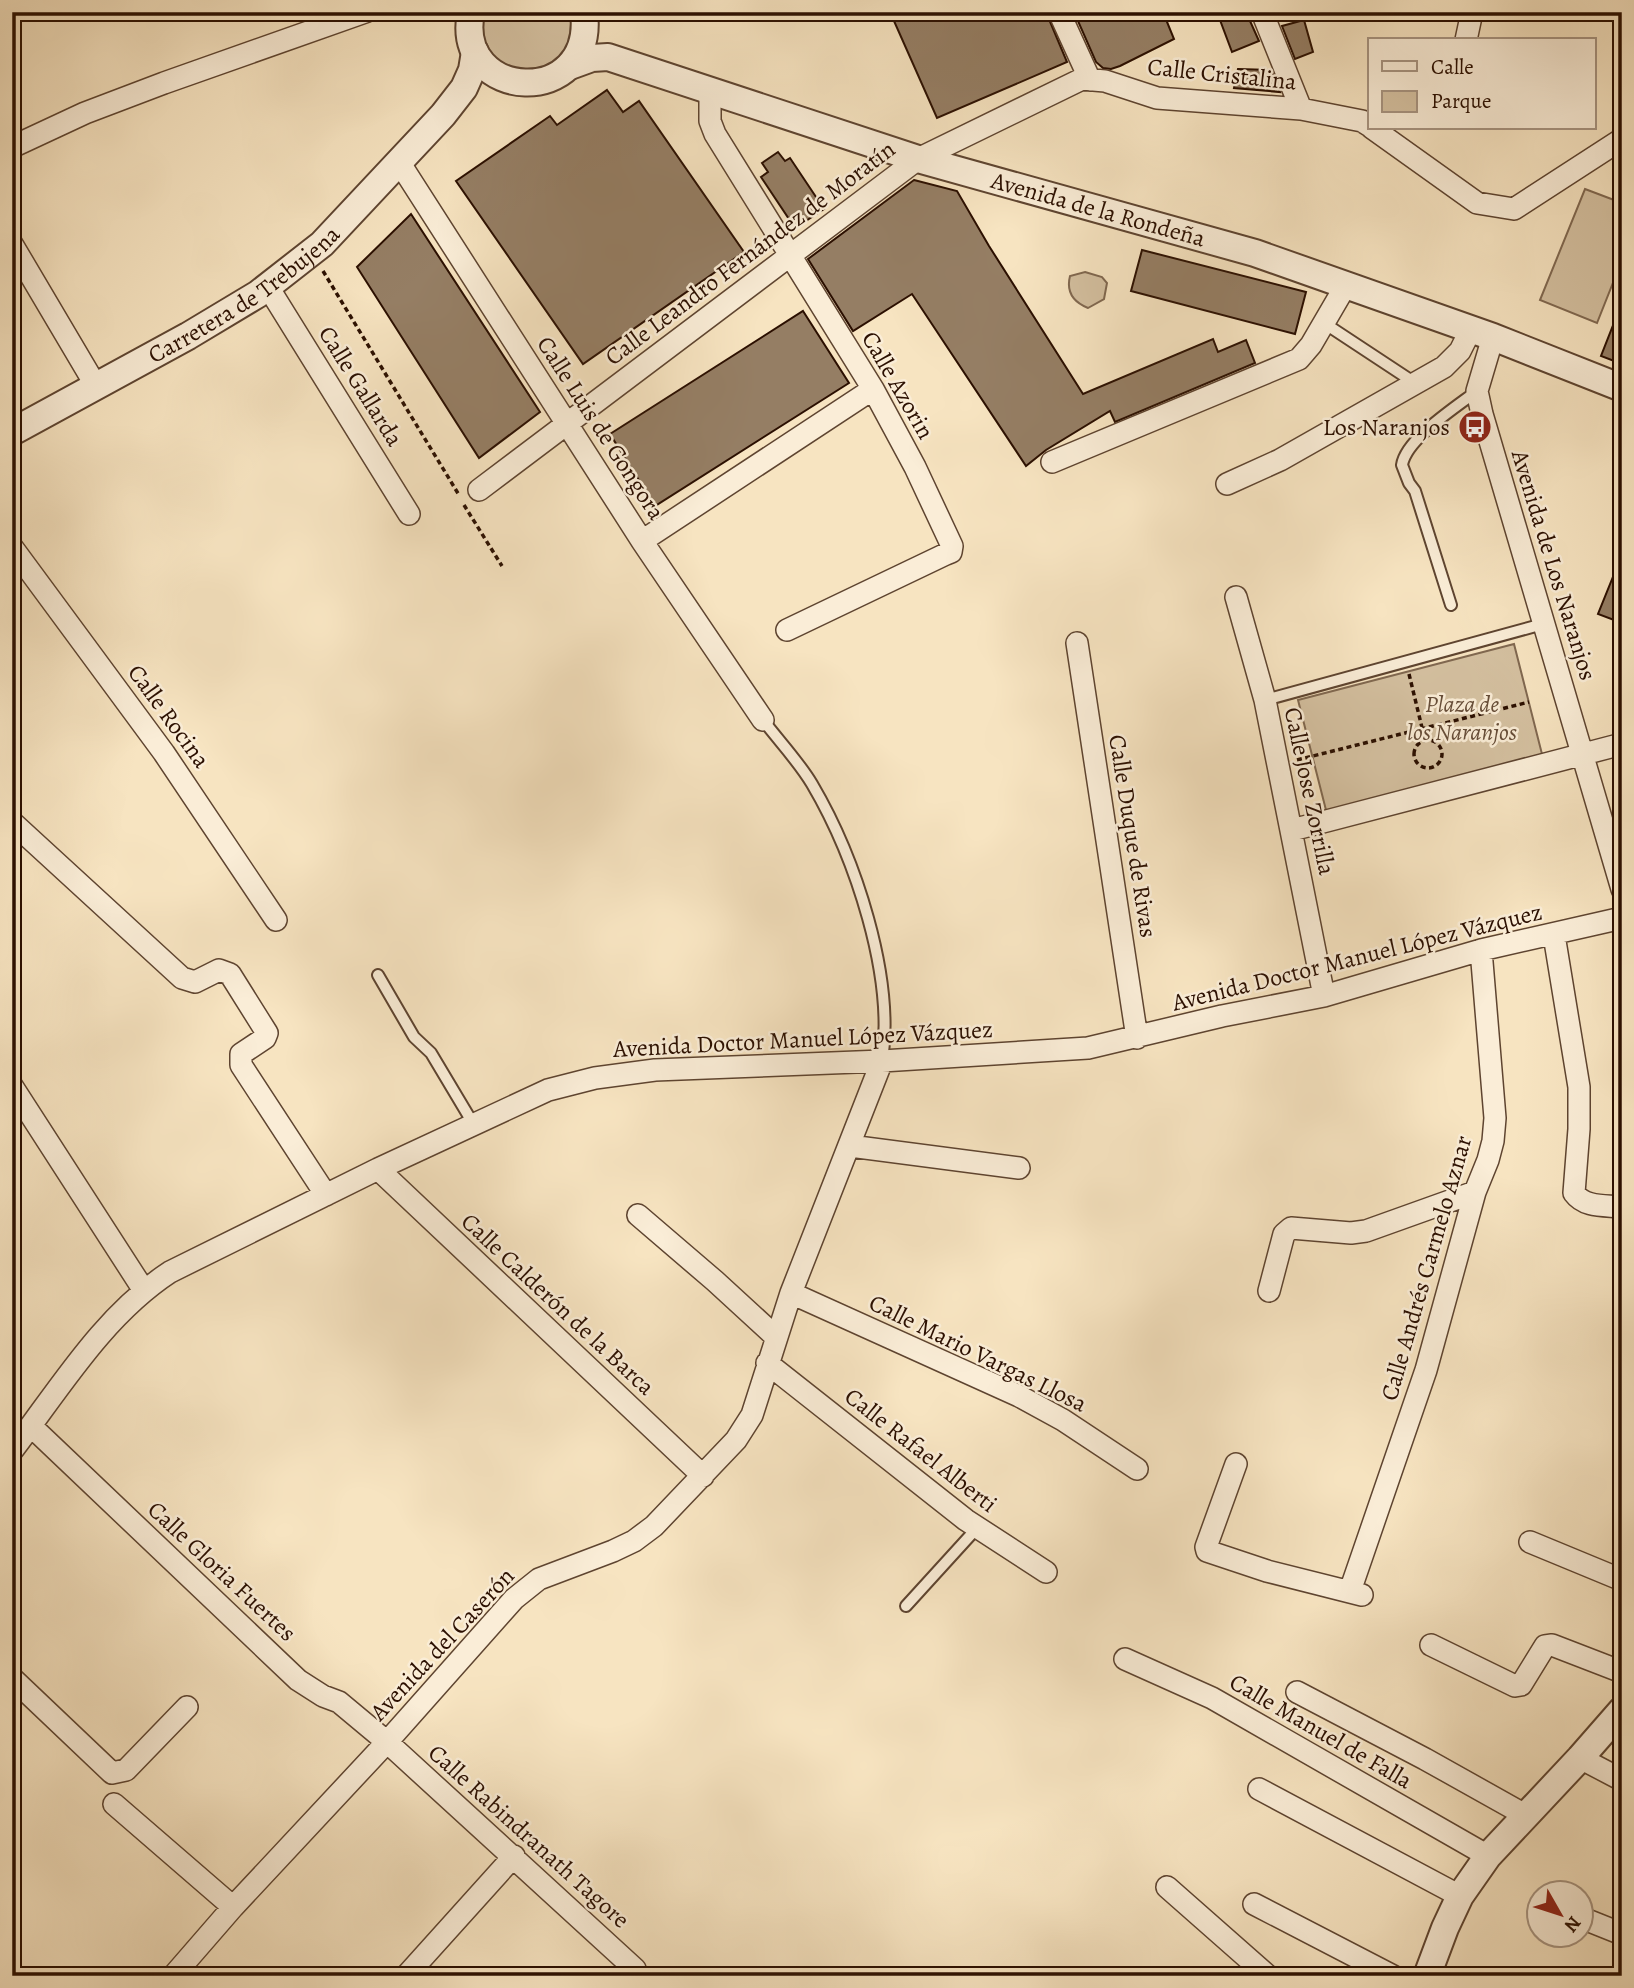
<svg xmlns="http://www.w3.org/2000/svg" width="1634" height="1988" viewBox="0 0 1634 1988" font-family="Alegreya,serif">
<style>
.green{fill:#d4c0a0;stroke:#806850;stroke-width:2}
.building{fill:#957e64;stroke:#2b0f00;stroke-width:2}
.lines{fill:none;stroke-linecap:round;stroke-linejoin:round}
.service-casing{stroke:#5e4430;stroke-width:14}
.minor-casing{stroke:#5e4430;stroke-width:24}
.tertiary-casing{stroke:#5e4430;stroke-width:30}
.path{stroke:#2b0f00;stroke-width:3.5;stroke-dasharray:5 3.5;stroke-linecap:butt}
.service{stroke:#faedd7;stroke-width:10}
.minor{stroke:#faedd7;stroke-width:21}
.tertiary{stroke:#faedd7;stroke-width:26}
.labels{text-anchor:middle;dominant-baseline:central;stroke-width:5;stroke-linejoin:round;paint-order:stroke}
.street-label{font-size:24px;fill:#2b0f00;stroke:#faedd7}
.poi-label{font-size:24px;fill:#2b0f00;stroke:#faedd7;text-anchor:end}
.park-label{font-size:24px;font-style:italic;fill:#664d38;stroke:#faedd7}
</style>
<rect width="100%" height="100%" fill="#f7e4c1"/>
<filter id="stains"><feTurbulence type="fractalNoise" baseFrequency=".00286" numOctaves="4"/><feColorMatrix values="0 0 0 0 .2 0 0 0 0 .09 0 0 0 0 .02 0 0 0 .5 -.17"/></filter>
<radialGradient id="worn" r=".72"><stop offset=".6" stop-color="#630" stop-opacity="0"/><stop offset="1" stop-color="#630" stop-opacity=".3"/></radialGradient>
<!-- green -->
<path class="green" d="M480 12H572L575 36 558 64 528 76 485 54Z
M1585 189 1622 203V260L1597 323 1540 300Z
M1085 272 1102 277 1107 283 1104 299 1088 308C1073 302 1066 292 1070 276Z
M1514 644 1543 758 1327 814 1298 700Z"/>
<!-- building -->
<path class="building" d="M890 12H1046L1067 62 937 118Z
M1074 12H1163L1174 39 1120 66 1111 69 1103 68 1096 62Z
M1217 12H1246L1259 41 1232 52Z
M1304 20 1313 52 1295 59 1282 26Z
M1238 69 1271 70 1280 92 1234 88Z
M607 90 623 112 639 101 744 252 583 364 456 181 550 116 557 125Z
M778 152 785 161 790 158 824 209 795 228 761 177 768 172 762 163Z
M914 180 957 191 989 246 1083 394 1213 339 1218 352 1246 340 1255 363 1115 422 1110 411 1046 450 1026 466 912 294 853 331 808 259Z
M411 214 540 412 479 458 357 267Z
M1142 250 1306 292 1295 334 1131 291Z
M1621 305H1622V364L1601 356Z
M803 311 849 383 655 506 610 434Z
M1621 557H1622V623L1598 614Z"/>
<g class="lines">
<defs>
<path id="service" d="M1324 323 1415 383
M1451 605 1415 491 1409 483 1402 465C1406 439 1456 407 1477 391
M1265 700 1543 624
M763 720C779 741 799 762 812 784 855 857 895 976 882 1061
M378 975 414 1037 431 1053 474 1125
M906 1606 977 1528"/>
<path id="minor" d="M1059 12 1090 80
M1262 12 1301 109
M1466 40 1472 12
M710 91V121L715 134 873 389 915 467 952 546 951 552 946 554 787 630
M1372 128 1477 203 1514 209 1622 139
M12 147 85 113 164 83 365 12
M399 162 642 541 763 720
M12 244 96 386
M268 287 409 514
M1493 337 1477 391 1482 414 1622 889
M1052 462 1299 359 1311 345 1346 285
M1227 484 1280 460 1444 367 1460 351 1471 329
M479 490 918 159 1082 79 1105 81 1157 98 1301 109 1362 121 1370 126
M642 541 873 389
M12 547 164 753 276 920
M1236 597 1265 700 1324 996
M1077 643 1137 1038
M12 822 182 978 195 982 219 970 230 974 267 1033 265 1038 241 1054V1065L326 1195
M1292 830 1622 744
M1554 935 1579 1087V1129L1574 1193C1585 1208 1605 1205 1622 1207
M12 1086 143 1289
M850 1146 1019 1168
M378 1169 703 1476
M638 1215 715 1281 776 1337
M1269 1291 1284 1234 1291 1228 1351 1233 1366 1231 1475 1192
M791 1293 1019 1396 1063 1420 1137 1469
M767 1363 966 1520 1046 1572
M31 1426 298 1680 323 1696 339 1702 387 1742 635 1969V1976
M12 1451C60 1388 103 1316 170 1272L378 1169 548 1090 595 1078 655 1070 882 1061 1088 1048 1222 1016 1324 996 1481 950 1622 918
M1236 1464 1206 1547 1207 1551 1267 1571 1362 1595
M1530 1542 1622 1580
M1350 1591 1426 1370 1475 1192 1488 1160 1493 1141 1495 1118 1481 950
M1431 1645 1515 1686 1521 1685 1545 1646 1552 1645 1622 1672
M1125 1659 1212 1698 1488 1856
M12 1678 112 1773 126 1770 187 1707
M1297 1692 1425 1759 1527 1816
M1580 1758 1622 1780
M1259 1789 1460 1896
M114 1804 233 1907
M1167 1887 1268 1976
M1254 1904 1393 1976
M1582 1918 1622 1934
M174 1975 233 1907 387 1742 514 1599 539 1579 613 1551 634 1541 654 1526 736 1440 752 1415 791 1293 882 1061
M406 1976 514 1856"/>
<g id="tertiary">
<path d="M471 12C453 102 596 110 584 12"/>
<path id="s1" d="M570 66 592 58 608 57 918 159 1255 253 1493 337 1622 388"/>
<path id="s2" d="M12 432 188 336 258 294 322 244 443 115 464 88 472 70 475 52"/>
<path d="M1427 1976 1445 1928 1460 1896 1488 1856 1580 1758 1622 1710"/>
</g>
</defs>
<!-- service casing -->
<use href="#service" class="service-casing"/>
<!-- minor casing -->
<use href="#minor" class="minor-casing"/>
<!-- tertiary casing -->
<use href="#tertiary" class="tertiary-casing"/>
<!-- path -->
<path class="path" d="M323 271 459 495
M464 505 502 566
M1409 674 1425 740
M1414 754a14 14 0 1 1 28 0a14 14 0 1 1-28 0Z
M1297 760 1529 702"/>
<!-- service -->
<use href="#service" class="service"/>
<!-- minor -->
<use href="#minor" class="minor"/>
<!-- tertiary -->
<use href="#tertiary" class="tertiary"/>
</g>
<!-- icons -->
<defs>
<symbol id="bus-disc" viewBox="-11 -11 22 22"><circle r="9.5" fill="#8f2418" stroke="#faedd7"/><path d="M-5-6H5V4H4V6H2V4H-2V6H-4V4H-5ZM-3.5-4V0h7V-4ZM-3.5 1.2v1.5H-2V1.2ZM2 1.2v1.5H3.5V1.2Z" fill="#fff"/></symbol>
</defs>
<g fill-rule="evenodd">
<use href="#bus-disc" x="1456" y="408" width="38" height="38"/>
</g>
<g class="labels">
<!-- street labels -->
<g class="street-label">
<text transform="translate(1222 74) rotate(6)">Calle Cristalina</text>
<text stroke="none"><textPath href="#s1" startOffset="553">Avenida de la Rondeña</textPath></text>
<text transform="translate(750 253) rotate(-37)">Calle Leandro Fernández de Moratín</text>
<text stroke="none"><textPath href="#s2" startOffset="270">Carretera de Trebujena</textPath></text>
<text transform="translate(898 385) rotate(60)">Calle Azorin</text>
<text transform="translate(361 386) rotate(58)">Calle Gallarda</text>
<text transform="translate(601 428) rotate(57)">Calle Luis de Gongora</text>
<text transform="translate(1554 565) rotate(73)">Avenida de Los Naranjos</text>
<text transform="translate(169 716) rotate(54)">Calle Rocina</text>
<text transform="translate(1310 791) rotate(78)">Calle Jose Zorrilla</text>
<text transform="translate(1133 836) rotate(81)">Calle Duque de Rivas</text>
<text transform="translate(1357 957) rotate(-14)">Avenida Doctor Manuel López Vázquez</text>
<text transform="translate(803 1039) rotate(-3)">Avenida Doctor Manuel López Vázquez</text>
<text transform="translate(1426 1268) rotate(-74)">Calle Andrés Carmelo Aznar</text>
<text transform="translate(558 1304) rotate(43)">Calle Calderón de la Barca</text>
<text transform="translate(978 1353) rotate(26)">Calle Mario Vargas Llosa</text>
<text transform="translate(921 1450) rotate(38)">Calle Rafael Alberti</text>
<text transform="translate(222 1571) rotate(43)">Calle Gloria Fuertes</text>
<text transform="translate(442 1644) rotate(-47)">Avenida del Caserón</text>
<text transform="translate(1321 1731) rotate(30)">Calle Manuel de Falla</text>
<text transform="translate(529 1836) rotate(42)">Calle Rabindranath Tagore</text>
</g>
<!-- poi labels -->
<g class="poi-label">
<text x="1450" y="427">Los Naranjos</text>
</g>
<!-- park labels -->
<g class="park-label">
<text x="1462" y="704">Plaza de<tspan x="1462" dy="28">los Naranjos</tspan></text>
</g>
</g>
<!-- margin -->
<rect width="1634" height="1988" fill="none" stroke="#f7e4c1" stroke-width="42"/>
<rect x="14" y="14" width="1606" height="1960" fill="none" stroke="#2b0f00" stroke-width="3.5"/>
<rect x="21" y="21" width="1592" height="1946" fill="none" stroke="#2b0f00" stroke-width="2"/>
<!-- legend -->
<rect x="1368" y="38" width="228" height="91" fill="#faedd7" stroke="#a79481" stroke-width="2"/>
<rect x="1382" y="61" width="35" height="10" fill="#faedd7" stroke="#a79481" stroke-width="2"/>
<text x="1431" y="74" font-size="21" fill="#2b0f00">Calle</text>
<rect x="1382" y="91" width="35" height="21" fill="#d4c0a0" stroke="#a79481" stroke-width="2"/>
<text x="1431" y="108" font-size="21" fill="#2b0f00">Parque</text>
<!-- north arrow -->
<g transform="translate(1560 1914) rotate(129)"><circle r="33" fill="#faedd7" stroke="#a79481" stroke-width="2"/>
<path d="M0-5L12 26L0 18L-12 26Z" fill="#8f2418"/>
<text y="-10" font-size="19" font-weight="bold" text-anchor="middle" fill="#2b0f00">N</text>
</g>
<rect width="100%" height="100%" filter="url(#stains)"/>
<rect width="100%" height="100%" fill="url(#worn)"/>
</svg>
